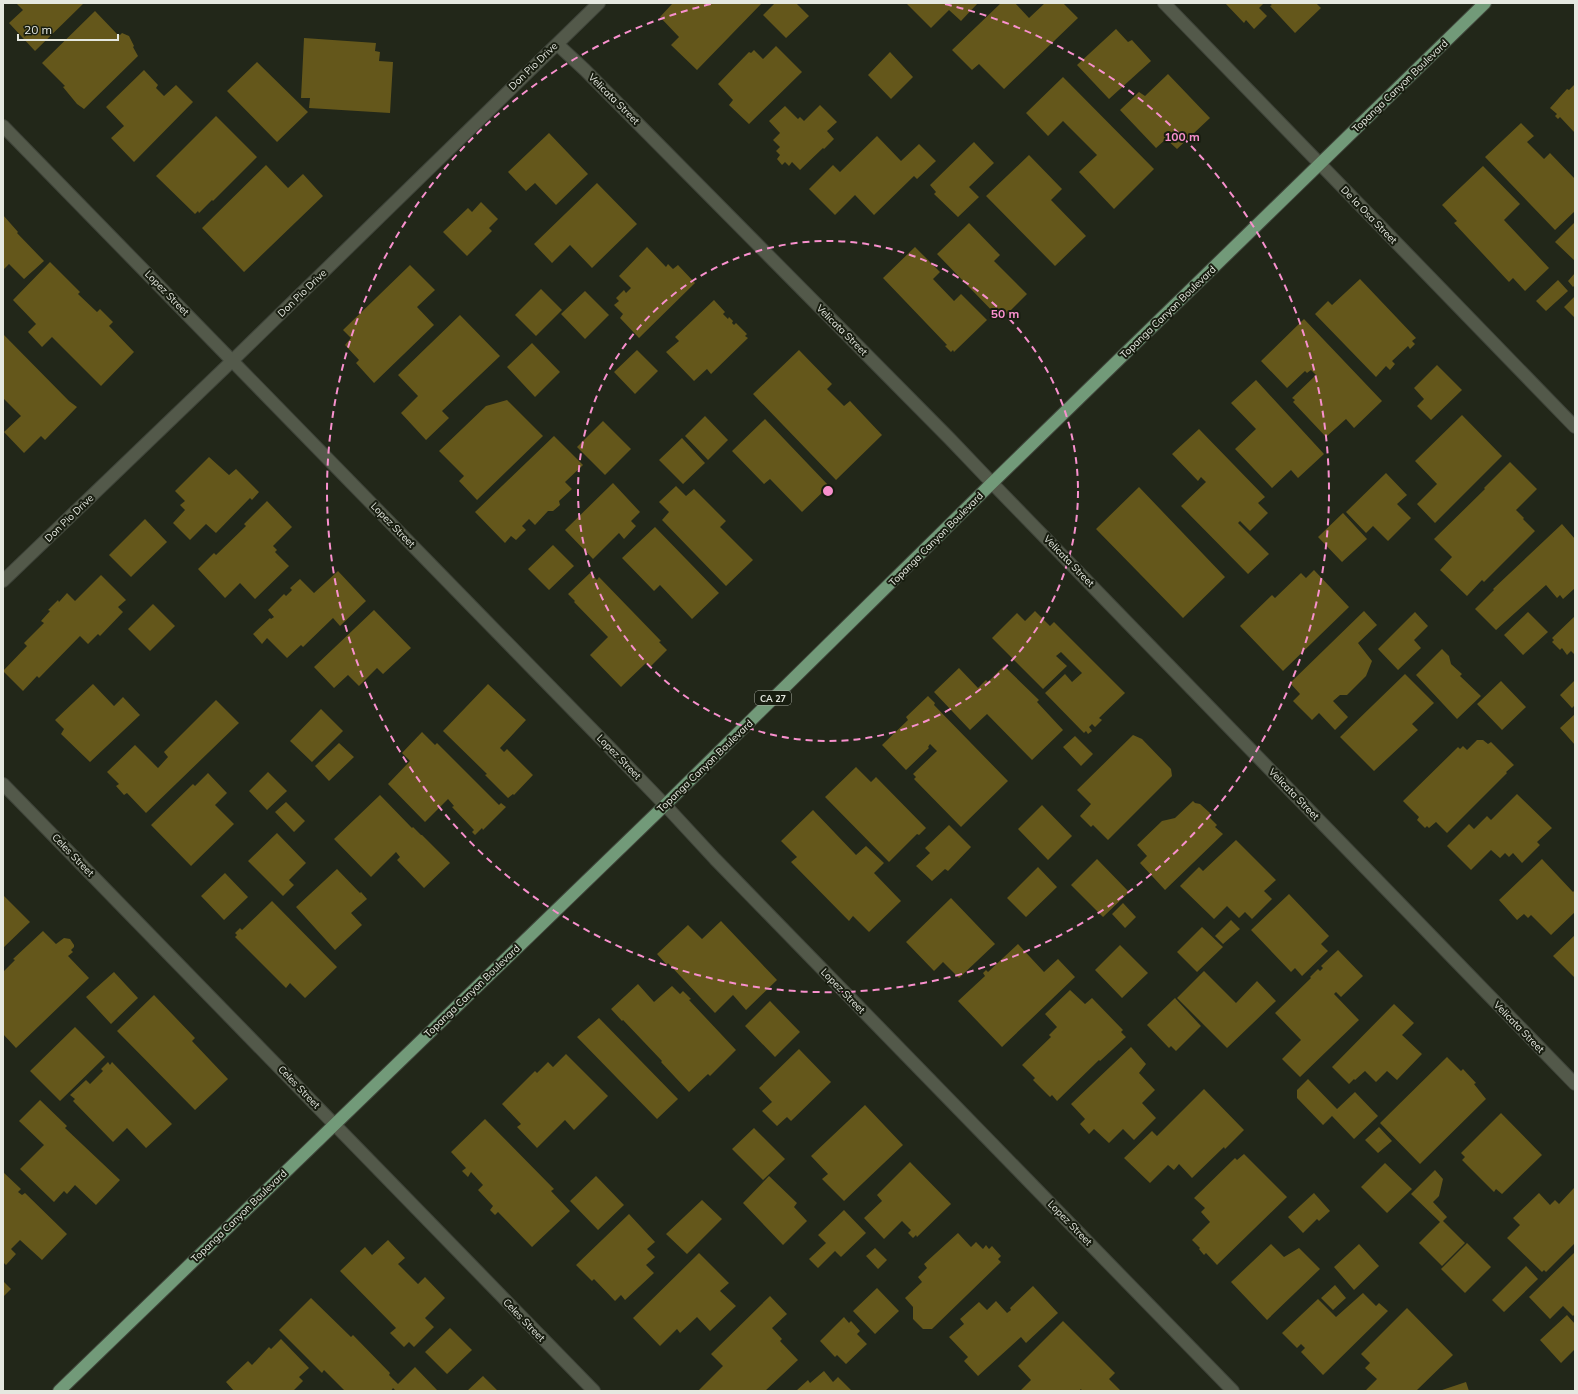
<svg xmlns="http://www.w3.org/2000/svg" width="1578" height="1394" viewBox="0 0 1578 1394" font-family="Mulish,sans-serif">
<style>
.building{fill:#64571b}
.lines{fill:none;stroke-linecap:round;stroke-linejoin:round}
.street-casing{stroke:#3f443a;stroke-width:14}
.primary-casing{stroke:#3f443a;stroke-width:14}
.street{stroke:#53594a;stroke-width:12}
.primary{stroke:#729a79;stroke-width:12}
.ring{fill:none;stroke:#f890cd;stroke-width:2;stroke-dasharray:7 5}
.labels{text-anchor:middle;dominant-baseline:central;stroke-width:4;stroke-linejoin:round;paint-order:stroke}
.shield{fill:#181d10;stroke:#a8aba2;stroke-width:1}
.shield-label{font-size:9px;font-weight:bold;fill:#e5e8e0}
.street-label{font-size:10px;fill:#e5e8e0;stroke:#181d10}
.centre{fill:#f890cd;stroke:#181d10;stroke-width:2}
.ring-label{font-size:12px;text-anchor:middle;font-weight:bold;fill:#f890cd;stroke:#181d10;stroke-width:4;stroke-linejoin:round;paint-order:stroke}
</style>
<rect width="100%" height="100%" fill="#222719"/>
<!-- building -->
<path class="building" d="M16 3H84L35 51 9 23 23 10Z
M671 3H762L697 70 671 45 679 37 660 17 672 4Z
M775 3H796L809 16 786 38 763 15Z
M906 3H978L961 21 949 10 931 28Z
M1001 3H1015L1029 18 1045 3H1063L1078 18 1004 89 979 64 972 70 952 50Z
M1225 3H1264L1259 8 1267 16 1254 29 1246 20 1244 23Z
M1269 3H1316L1321 8 1295 33 1270 6 1272 5Z
M95 11 117 34 120 35 122 33 129 36 134 46 133 47 138 56 84 109 77 104 63 87 65 86 42 63Z
M1116 29 1128 42 1132 40 1151 61 1109 99 1077 65Z
M304 38 376 43 375 51 380 52 379 61 393 62 390 113 309 108 310 98H301Z
M776 46 802 72 749 124 729 105 733 100 718 84 749 52 751 53 754 50 763 59Z
M890 52 913 77 891 99 868 75Z
M257 62 308 112 277 142 227 91Z
M144 70 158 85 156 88 164 96 176 85 193 102 134 162 111 138 124 126 106 107Z
M1168 74 1210 118 1177 149 1166 139 1156 148 1120 110 1139 92 1145 96Z
M1063 77 1154 169 1114 209 1079 172 1097 155 1063 121 1048 136 1026 113Z
M1575 84V133L1560 117 1558 119 1555 116 1557 114 1550 108 1567 89 1569 90Z
M820 105 837 122 827 131 834 139 824 149 823 148 800 170 792 162 789 166 785 162 782 165 777 159 780 155 776 151 780 147 773 140 780 133 769 121 785 106 798 119 800 117 804 121Z
M216 116 257 157 213 201 212 200 199 213 198 211 195 214 156 176Z
M1521 123 1534 136 1527 142 1544 159 1550 153 1575 179V211L1555 230 1485 157Z
M549 133 588 174 556 205 535 183 526 191 508 172Z
M877 136 901 161 919 144 936 161 917 179 914 176 874 215 855 195 835 215 809 189 833 165 840 172Z
M974 142 994 163 969 187 979 197 958 217 934 194 936 192 930 185Z
M1029 155 1062 189 1051 200 1086 236 1055 266 986 196Z
M266 165 288 188 303 174 323 196 244 272 202 228Z
M1483 166 1520 204 1504 220 1549 268 1525 291 1513 278 1509 282 1454 223 1457 221 1442 205Z
M597 183 637 224 592 268 570 245 552 263 534 244Z
M481 202 498 219 489 228 492 231 467 256 443 232 468 208 472 212Z
M3 215 18 232 17 233 44 261 24 279 9 264 3 270Z
M1575 222V261L1555 242Z
M969 223 1000 255 994 261 1027 294 1001 320 937 254Z
M647 247 666 267 668 264 673 269 678 265 695 283 639 338 620 318 623 314 614 305 619 301 616 298 624 290 626 293 631 288 619 276Z
M915 247 940 272 933 279 954 301 961 294 987 320 954 352 953 350 951 352 945 346 947 345 883 278Z
M50 262 80 292 78 294 97 312 100 309 113 322 109 326 134 352 101 386 52 337 42 347 28 332 36 324 13 300Z
M410 265 435 290 417 307 434 325 374 383 356 363 359 360 345 345 351 338 343 330Z
M1575 273V285L1573 287 1568 281Z
M1360 279 1416 338 1412 341 1415 344 1410 349 1408 346 1392 361 1395 364 1390 370 1386 366 1376 377 1315 314 1328 301 1332 305Z
M1558 280 1568 291 1546 311 1536 301Z
M541 289 562 310 536 336 515 315Z
M585 291 609 315 585 339 561 314Z
M1575 296V318L1564 307Z
M714 300 725 312 723 314 728 319 729 317 733 321 732 323 734 325 736 323 747 334 745 336 748 338 711 374 707 369 694 381 666 352 679 341 675 337Z
M460 315 500 356 442 411 449 418 426 440 401 413 418 396 398 375Z
M1304 319 1382 401 1354 428 1346 419 1326 437 1293 402 1295 400 1292 398 1316 375 1311 370 1307 373 1305 371 1287 388 1261 361Z
M3 334 69 401 77 407 45 440 41 436 24 453 4 432 21 416 3 398Z
M532 343 560 372 535 397 507 367Z
M637 350 658 371 635 394 614 372Z
M799 350 832 384 827 389 844 406 850 401 882 435 836 480 753 394Z
M1437 365 1462 390 1431 420 1417 406 1424 399 1414 388Z
M1256 380 1324 454 1298 478 1291 470 1272 488 1235 449 1256 429 1231 403Z
M507 400 543 436 477 500 459 481 464 476 439 451 486 406Z
M1462 415 1502 456 1435 523 1417 504 1437 484 1415 461Z
M705 416 728 440 708 460 685 436Z
M765 419 829 486 802 512 770 479 764 484 732 451Z
M603 421 631 449 605 475 577 447Z
M1199 429 1265 497 1258 503 1268 513 1250 531 1240 521 1238 523 1269 554 1248 574 1181 506 1206 482 1201 477 1198 481 1172 454Z
M554 436 583 465 565 482 572 489 559 501 560 505 553 511H548L535 525 529 519 522 526 526 530 516 540 511 536 505 543 475 512Z
M682 438 705 463 683 484 659 460Z
M209 457 229 475 236 469 259 492 252 500 250 498 216 533 206 524 190 540 173 523 185 510 180 505 185 501 175 491Z
M1510 462 1537 489 1516 510 1524 518 1523 519 1535 531 1484 582 1482 580 1467 596 1440 570 1452 557 1434 539 1485 489 1484 488Z
M1386 473 1407 495 1397 504 1411 518 1388 541 1373 526 1366 533 1346 512Z
M613 483 640 512 631 521 636 526 624 539 619 533 593 559 565 530Z
M676 486 686 496 694 489 726 521 720 527 753 560 726 586 662 520 669 512 659 502Z
M1139 487 1225 577 1183 618 1096 529Z
M267 501 292 527 273 546 277 550 275 552 289 566 255 599 240 583 225 598 198 569 214 553 216 555 246 526 244 524Z
M1343 513 1367 539 1342 562 1318 537Z
M145 519 167 542 131 577 109 555Z
M1562 524 1575 539V588L1563 599 1560 595 1557 598 1546 585 1496 630 1475 609 1494 590 1493 589Z
M655 527 719 593 692 619 660 585 654 591 622 558Z
M553 545 574 566 549 590 528 569Z
M1314 570 1349 607 1283 671 1240 626 1272 595 1275 598 1301 573 1306 578Z
M338 571 366 601 340 626 333 618 303 647 301 645 287 658 267 638 262 644 253 634 270 618 271 619 274 617 268 610 284 594 286 596 292 590 290 588 300 579 314 593Z
M590 573 597 580 599 577 661 641 659 642 667 650 650 667 646 663 621 687 590 655 608 637 574 602 575 601 568 594Z
M101 575 126 600 118 607 123 612 100 636 98 634 88 644 80 636 39 678 37 676 23 691 3 671 27 646 24 643 44 623 41 621 50 611 48 610 58 600 59 602 67 593 75 601Z
M153 604 175 626 150 651 128 629Z
M374 610 411 648 383 674 377 668 359 686 348 675 334 688 314 667Z
M1035 611 1050 626 1054 622 1125 693 1099 718 1102 720 1095 727 1092 724 1089 727 1092 731 1088 734 1086 731 1084 733 1045 693 1065 674 1072 682 1082 673 1061 652 1056 656 1067 666 1043 689 992 638 1017 613 1025 621Z
M1364 611 1377 625 1358 643 1372 661 1366 676 1347 695H1340L1333 701 1348 717 1335 730 1319 713 1312 720 1293 701 1300 694 1290 683Z
M1415 612 1428 626 1414 640 1421 648 1398 670 1378 649Z
M1528 612 1548 632 1523 655 1504 635Z
M1575 616V655L1571 651 1567 655 1562 648 1560 650 1552 642 1554 640 1552 638Z
M1442 649 1449 656 1451 664 1462 674 1460 676 1481 696 1457 719 1416 675Z
M1004 666 1039 700 1037 702 1063 730 1032 760 987 714 970 730 934 692 959 668 978 688 986 680 988 682Z
M1405 674 1434 703 1412 724 1418 730 1374 771 1340 737Z
M1575 680V705L1572 708 1560 695Z
M1501 681 1526 707 1502 730 1477 704Z
M93 684 114 706 123 697 140 715 90 762 61 734 64 729 55 720Z
M488 684 526 720 500 748 504 752 507 749 533 775 514 795 513 794 508 798 485 775 487 774 443 731Z
M928 696 935 703 934 705 1008 781 961 827 914 779 916 777 913 774 937 751 930 744 928 747 929 748 906 770 882 745 908 720 906 717Z
M216 700 239 723 146 813 127 793 124 795 116 786 119 784 107 772 135 745 158 768 168 757 164 752Z
M321 709 343 731 312 762 290 741Z
M1575 714V745L1560 728Z
M422 732 435 745 437 743 499 805 501 803 506 807 483 830 482 828 475 835 472 832 474 830 452 807 454 806 448 799 425 822 388 784 410 761 402 753Z
M1133 735 1142 739 1171 769 1172 776 1108 840 1093 825 1091 827 1080 816 1091 804 1077 790Z
M1075 736 1093 754 1081 766 1063 747Z
M1477 740H1483L1488 744 1491 742 1514 765 1506 772 1507 773 1447 833 1436 822 1429 828 1427 826 1425 828 1417 820 1419 817 1403 801 1458 747 1460 749 1463 746 1467 750Z
M339 743 354 757 329 781 315 766Z
M856 767 871 782 876 777 926 828 919 835 917 834 889 862 825 797Z
M268 772 287 791 267 810 249 791Z
M208 773 227 793 215 805 234 824 191 866 151 825 193 784 195 786Z
M1517 794 1552 828 1537 842 1540 845 1522 863 1513 853 1509 857 1505 853 1500 858 1491 850 1471 870 1447 846 1469 824 1474 829 1487 816 1491 820Z
M380 795 412 828 413 827 421 835H422L450 863 424 888 397 860 400 857 396 852 371 877 334 839Z
M1193 801 1195 803 1200 804 1210 813 1209 817 1217 825 1215 827 1223 834 1165 890 1140 863 1147 856 1137 845 1162 821 1175 818Z
M286 802 305 821 294 832 275 812Z
M1042 805 1072 836 1048 860 1018 829Z
M813 810 856 855 866 846 884 863 874 873 901 901 869 932 853 916 849 921 791 862 797 857 781 841Z
M949 825 971 847 948 871 945 869 932 881 916 866 930 853 925 848Z
M277 833 306 863 289 880 294 885 283 896 248 861Z
M1236 840 1276 880 1264 891 1272 899 1252 919 1245 912 1239 918 1227 906 1214 919 1180 886 1199 867 1203 871Z
M1097 859 1129 892 1103 917 1071 885Z
M1542 859 1573 892 1575 890V912L1551 935 1531 915 1528 918 1524 914 1517 920 1499 900Z
M1038 867 1057 887 1026 917 1007 898Z
M337 869 360 893 361 892 367 899 351 913 362 925 335 950 296 907Z
M225 873 248 897 224 920 201 896Z
M1289 894 1329 936 1321 944 1328 951 1302 976 1295 968 1291 972 1251 930Z
M3 895 30 922 3 948Z
M951 898 995 944 959 978 943 962 934 971 906 942Z
M272 901 337 967 305 998 290 983 286 988 235 937 237 935 235 933 240 928 242 930Z
M1123 903 1136 917 1125 928 1112 914Z
M1231 920 1240 929 1223 944 1215 936Z
M721 921 777 980 746 1010 733 995 715 1013 668 963 667 965 657 954 688 925 702 939Z
M1202 927 1223 947 1197 972 1177 952Z
M43 931 56 944 64 938 70 939 74 945V947L71 950 73 952 68 956 89 978 16 1048 3 1034V972L15 960 13 959Z
M1575 935V978L1553 956Z
M1018 944 1044 972 1058 959 1075 977 1002 1047 958 1001 985 976 983 973 986 970 988 972Z
M1120 945 1148 973 1122 998 1095 970Z
M1338 950 1363 976 1341 997 1336 992 1334 994 1359 1020 1300 1077 1282 1059 1301 1040 1275 1013 1311 978 1310 977 1318 969 1320 971 1323 968 1321 966Z
M1204 971 1236 1003 1257 981 1276 1001 1227 1048 1177 998Z
M114 972 138 998 111 1024 86 997Z
M638 984 654 1002 672 986 680 994 683 991 691 999 689 1000 736 1050 710 1076 708 1074 689 1092 661 1062 662 1061 623 1020 622 1021 611 1009Z
M1070 990 1085 1004 1092 998 1123 1030 1121 1032 1126 1037 1100 1061 1099 1060 1057 1101 1052 1095 1050 1097 1033 1080 1035 1078 1022 1065 1051 1037 1049 1035 1057 1027 1045 1014Z
M154 995 195 1038 192 1041 228 1079 195 1110 117 1031Z
M1175 998 1201 1026 1176 1051 1171 1046 1169 1048 1147 1025Z
M770 1001 800 1032 775 1057 745 1026Z
M1394 1004 1414 1023 1402 1035 1422 1054 1397 1080 1387 1071 1376 1082 1365 1071 1355 1080 1354 1079 1349 1084 1332 1067Z
M599 1018 678 1099 657 1119 577 1037Z
M75 1027 105 1057 60 1101 30 1071Z
M1131 1047 1146 1064 1139 1073 1155 1090 1142 1103 1156 1118 1134 1140 1123 1129 1109 1143 1094 1129 1089 1134 1080 1124 1085 1119 1071 1104Z
M799 1049 831 1082 791 1121 787 1117 777 1126 762 1111 772 1102 759 1088Z
M566 1054 608 1096 574 1130 565 1120 537 1148 517 1127 521 1124 502 1104 535 1071 537 1073 548 1062 553 1067Z
M1447 1057 1461 1071 1463 1069 1476 1083 1474 1084 1486 1099 1420 1164 1380 1123Z
M108 1062 110 1065 112 1062 172 1124 146 1148 127 1128 113 1142 73 1101 75 1099 70 1095 86 1080 90 1084 103 1071 101 1069Z
M1308 1079 1337 1109 1355 1092 1378 1116 1354 1139 1332 1116 1323 1125 1297 1098V1090Z
M1204 1089 1244 1130 1225 1149 1224 1147 1192 1178 1179 1164 1174 1170 1168 1165 1150 1183 1124 1158 1152 1131 1157 1136Z
M40 1100 67 1126 65 1128 120 1180 96 1205 75 1185 67 1194 64 1191 54 1202 20 1169 44 1145 19 1121Z
M865 1105 903 1145 844 1201 822 1179 828 1174 811 1156Z
M1501 1113 1542 1155 1502 1194 1496 1189 1494 1192 1462 1160 1465 1157 1461 1153Z
M485 1119 554 1189 551 1191 570 1211 532 1247 498 1212 495 1215 490 1210 493 1206 478 1190 483 1185 471 1172 468 1177 462 1171 466 1168 451 1152Z
M1379 1127 1392 1141 1378 1153 1365 1140Z
M754 1128 785 1159 763 1180 732 1149Z
M1244 1154 1287 1197 1217 1265 1206 1253 1204 1255 1199 1249 1200 1248 1192 1240 1210 1222 1201 1212 1205 1208 1194 1198 1235 1158 1237 1160Z
M910 1162 951 1204 917 1237 916 1235 913 1238 908 1233 911 1230 902 1221 884 1239 864 1218 882 1201 877 1195Z
M1385 1163 1412 1189 1387 1213 1361 1187Z
M1435 1170 1443 1179 1439 1196 1433 1202 1447 1217 1443 1221 1465 1243 1442 1266 1419 1243 1440 1222 1411 1194Z
M3 1172 21 1189 18 1192 22 1195 25 1193 67 1234 42 1260 20 1240 11 1249 16 1254 6 1265 3 1262Z
M596 1176 624 1205 598 1230 570 1201Z
M769 1176 797 1203 794 1207 807 1221 783 1245 743 1203Z
M1574 1188 1575 1189V1243L1546 1272 1544 1270 1542 1272 1507 1238 1520 1225 1513 1218 1539 1193 1550 1205 1555 1200 1559 1204Z
M1314 1193 1330 1211 1319 1221 1317 1219 1303 1233 1288 1217Z
M702 1200 722 1219 687 1254 666 1234Z
M844 1210 866 1233 841 1257 835 1251 818 1268 809 1259 826 1243 818 1235Z
M629 1214 655 1242 647 1249 655 1257 646 1265 654 1273 625 1300 621 1295 615 1301 594 1279 592 1281 576 1265Z
M958 1233 971 1247 976 1242 983 1249 986 1245 989 1249 992 1246 1001 1256 998 1259 1001 1262 932 1329H923L913 1319V1307L905 1298 922 1282 918 1277 927 1268 924 1264Z
M388 1240 405 1258 398 1264 418 1284 425 1277 445 1298 425 1318 434 1327 414 1347 409 1342 404 1347 390 1333 396 1328 340 1271 365 1247 372 1255Z
M1467 1243 1491 1267 1465 1293 1441 1269Z
M1271 1244 1284 1257 1299 1248 1320 1269 1267 1320 1231 1282Z
M1359 1244 1379 1266 1354 1290 1334 1267Z
M875 1248 887 1260 878 1269 866 1256Z
M1575 1252V1314L1573 1316 1563 1306 1550 1319 1529 1297Z
M699 1253 729 1283 720 1291 736 1306 710 1331 697 1317 680 1333 677 1329 660 1346 633 1318Z
M1526 1266 1538 1279 1504 1312 1492 1300Z
M3 1281 11 1289 3 1297Z
M1335 1285 1346 1298 1333 1310 1321 1298Z
M1033 1286 1058 1313 1026 1343 1021 1337 978 1376 964 1361 968 1357 949 1337 964 1324 960 1319 979 1302 987 1310 996 1301 1007 1313 1011 1310 1010 1308Z
M877 1288 899 1311 875 1334 853 1311Z
M1363 1293 1376 1306 1379 1303 1388 1311 1323 1375 1301 1352 1305 1348 1301 1344 1297 1348 1282 1333 1318 1299 1336 1317Z
M770 1296 787 1314 772 1328 782 1339 780 1341 798 1360 765 1391H698L723 1366 711 1354Z
M311 1298 351 1337 353 1335 390 1373 389 1375 398 1384 415 1367 437 1390 396 1391 393 1388 391 1391H345L324 1370 322 1373 279 1330Z
M1407 1308 1453 1355 1416 1391H1365L1377 1379 1365 1368 1370 1363 1361 1354Z
M1567 1315 1575 1324V1349L1561 1363 1540 1340Z
M844 1317 849 1323 851 1321 860 1331 857 1334 867 1344 846 1364 837 1355 835 1357 820 1341Z
M1063 1321 1115 1373 1109 1379 1121 1391H1082L1081 1389 1079 1391H1020L1031 1380 1018 1366Z
M450 1328 472 1350 447 1374 425 1352Z
M281 1339 309 1368 299 1377 303 1381 294 1390 295 1391H234L226 1382 248 1361 252 1365 269 1347 271 1349Z
M824 1371 833 1382 838 1377 852 1391H796L808 1380 810 1383Z
M483 1376 498 1391H467Z
M1466 1382 1469 1391H1439Z"/>
<g class="lines">
<defs>
<path id="street" d="M1164 3 1575 427
M557 44 585 70 950 439 992 483 1575 1084
M3 126 612 750 665 805 715 859 1233 1391
M3 581 232 361 599 3
M3 784 594 1391"/>
<path id="primary" d="M59 1391 665 805 992 483 1485 3"/>
</defs>
<!-- street casing -->
<use href="#street" class="street-casing"/>
<!-- primary casing -->
<use href="#primary" class="primary-casing"/>
<!-- street -->
<use href="#street" class="street"/>
<!-- primary -->
<use href="#primary" class="primary"/>
</g>
<!-- distance rings -->
<g class="ring">
<circle cx="828" cy="491" r="250"/>
<path d="M945 4A501 501 0 1 1 711 4"/>
</g>
<g class="labels">
<!-- shield labels -->
<rect class="shield" x="755" y="691" width="36" height="14" rx="3"/>
<g class="shield-label">
<text x="773" y="698">CA 27</text>
</g>
<!-- street labels -->
<g class="street-label">
<text transform="translate(533 66) rotate(-44)">Don Pio Drive</text>
<text transform="translate(1400 86) rotate(-44)">Topanga Canyon Boulevard</text>
<text transform="translate(614 99) rotate(45)">Velicata Street</text>
<text transform="translate(1369 215) rotate(46)">De la Osa Street</text>
<text transform="translate(167 293) rotate(46)">Lopez Street</text>
<text transform="translate(302 293) rotate(-44)">Don Pio Drive</text>
<text transform="translate(1168 312) rotate(-44)">Topanga Canyon Boulevard</text>
<text transform="translate(842 330) rotate(45)">Velicata Street</text>
<text transform="translate(69 518) rotate(-44)">Don Pio Drive</text>
<text transform="translate(393 525) rotate(46)">Lopez Street</text>
<text transform="translate(936 539) rotate(-45)">Topanga Canyon Boulevard</text>
<text transform="translate(1069 561) rotate(46)">Velicata Street</text>
<text transform="translate(619 757) rotate(46)">Lopez Street</text>
<text transform="translate(705 766) rotate(-44)">Topanga Canyon Boulevard</text>
<text transform="translate(1294 794) rotate(46)">Velicata Street</text>
<text transform="translate(73 855) rotate(46)">Celes Street</text>
<text transform="translate(472 991) rotate(-44)">Topanga Canyon Boulevard</text>
<text transform="translate(843 991) rotate(46)">Lopez Street</text>
<text transform="translate(1519 1027) rotate(46)">Velicata Street</text>
<text transform="translate(299 1087) rotate(46)">Celes Street</text>
<text transform="translate(239 1216) rotate(-44)">Topanga Canyon Boulevard</text>
<text transform="translate(1070 1223) rotate(46)">Lopez Street</text>
<text transform="translate(524 1320) rotate(46)">Celes Street</text>
</g>
</g>
<circle cx="828" cy="491" r="6" class="centre"/>
<g class="ring-label">
<text x="1182" y="141">100 m</text>
<text x="1005" y="318">50 m</text>
</g>
<!-- border -->
<rect width="1578" height="1394" fill="none" stroke="#e5e8e0" stroke-width="8"/>
<!-- scale -->
<path d="M18 34v6h100v-6" fill="none" stroke="#e5e8e0" stroke-width="2"/>
<text x="24" y="34" font-size="12" fill="#e5e8e0" stroke="#181d10" stroke-width="3" paint-order="stroke">20 m</text>
</svg>
